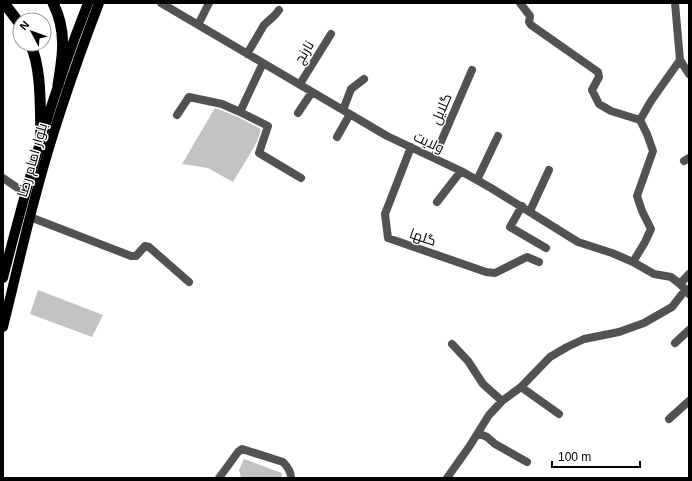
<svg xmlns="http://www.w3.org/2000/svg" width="692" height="481" viewBox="0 0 692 481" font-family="Helvetica,Cairo,sans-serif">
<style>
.building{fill:#c2c2c2}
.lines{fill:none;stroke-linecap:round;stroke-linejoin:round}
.minor{stroke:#525252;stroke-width:8}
.major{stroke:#000;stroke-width:10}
.highway{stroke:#000;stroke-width:11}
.labels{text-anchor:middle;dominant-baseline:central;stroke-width:3;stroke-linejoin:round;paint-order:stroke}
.street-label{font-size:14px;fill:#000;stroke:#fff}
</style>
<rect width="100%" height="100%" fill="#fff"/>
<!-- building -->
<path class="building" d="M215 108 238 117 261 129 257 142 233 182 208 168 182 164Z
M38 290 103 315 92 337 30 314Z
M244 459 282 473 281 478H241L239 470Z"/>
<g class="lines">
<!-- minor -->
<path class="minor" d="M161 3 387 136 461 171 491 188 578 242 612 253 633 262 654 274 671 277 680 284 689 294
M520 3 530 16 529 22 531 25 598 72 599 77 592 90 599 104 611 111 640 120
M675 3 680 60 689 74
M198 25 209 3
M247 54 264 25 275 15 279 10
M263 63 240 112 268 126 259 153 301 178
M300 84 331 34
M343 110 351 89 364 79
M298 113 312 92
M177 115 189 97 222 104 240 112
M337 137 350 114
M411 147 385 214 388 238 486 272 495 273 527 257 539 262
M434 158 472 70
M684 161 689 158
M3 178 25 193
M477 180 498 136
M437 202 461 171
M522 206 510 227 546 248
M530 211 549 170
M30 217 131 256H136L145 246 149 247 189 282
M633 262 645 242 651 229 642 211 637 196 653 151 647 134 640 120 651 101 680 60
M680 284 689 274
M675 343 689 330
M452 344 468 361 483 384 502 401
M521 387 559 414
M669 419 689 401
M478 433 487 437 495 444 527 462
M219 478 238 452 242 449 283 462C287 466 291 472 291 478
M447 478 469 447 489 415 502 401 521 387 550 357 567 347 584 339 619 332 644 323 672 307 686 289"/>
<!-- major -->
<path class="major" d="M3 278C27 184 52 94 88 3
M3 327C14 283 24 238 36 194 53 129 75 66 99 3"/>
<!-- highway -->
<path class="highway" d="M4 3 20 24
M53 3C67 31 63 55 58 85
M30 44C42 67 40 111 41 137"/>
</g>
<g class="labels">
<!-- street labels -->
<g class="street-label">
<text transform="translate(304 52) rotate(-59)">نارنج</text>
<text transform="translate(441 109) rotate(-67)">گلایل</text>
<text transform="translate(429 142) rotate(25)">ولایت</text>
<text transform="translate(32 160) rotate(-74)">بلوار امام رضا</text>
<text transform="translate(423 237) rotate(19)">گلها</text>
</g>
</g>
<!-- border -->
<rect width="692" height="481" fill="none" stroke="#000000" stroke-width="8"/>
<!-- north arrow -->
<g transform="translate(32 32) rotate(311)"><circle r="19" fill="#ffffff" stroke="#999999"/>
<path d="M0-3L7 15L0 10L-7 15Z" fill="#000000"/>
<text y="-6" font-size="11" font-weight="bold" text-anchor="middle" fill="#000000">N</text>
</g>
<!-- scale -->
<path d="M552 461v6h88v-6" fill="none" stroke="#000000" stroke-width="2"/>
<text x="558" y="461" font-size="12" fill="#000000" stroke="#ffffff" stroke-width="3" paint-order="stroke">100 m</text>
</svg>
